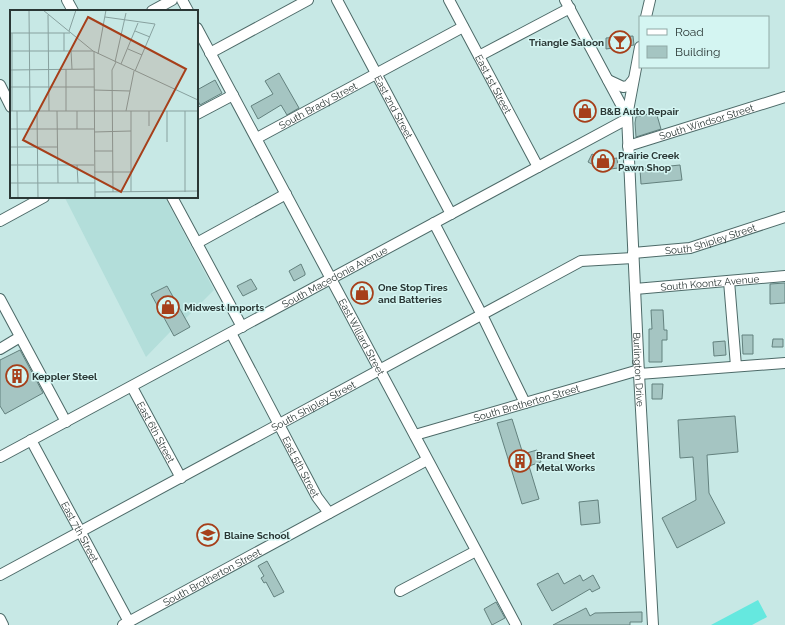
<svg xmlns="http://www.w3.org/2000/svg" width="785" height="625" viewBox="0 0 785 625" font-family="Raleway,sans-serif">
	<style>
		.built { fill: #b3deda }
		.green { fill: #65e8df }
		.building { fill: #a5c5c2; stroke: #63817e }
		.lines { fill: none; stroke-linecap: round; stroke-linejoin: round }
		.minor-casing { stroke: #4d6a68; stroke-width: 12 }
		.minor { stroke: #fff; stroke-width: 10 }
		.labels { text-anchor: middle; stroke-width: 3; stroke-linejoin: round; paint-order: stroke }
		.poi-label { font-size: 10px; font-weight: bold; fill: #2a3735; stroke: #d4f5f2; text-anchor: start }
		.street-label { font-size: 10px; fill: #2a3735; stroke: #d4f5f2 }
		.inset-road { fill: none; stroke: #88a19f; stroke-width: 1 }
		.view { fill: #a63f1a; fill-opacity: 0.15; stroke: #a63f1a; stroke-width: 2 }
		.inset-edge { fill: none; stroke: #2a3735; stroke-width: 2 }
	</style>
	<rect width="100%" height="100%" fill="#c7e8e5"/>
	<polygon class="built" points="68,197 165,197 214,290 185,319 167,286 151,294 171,331 146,357 65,198"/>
	<polygon class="green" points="758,600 767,617 752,625 711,625"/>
	<g class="building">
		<polygon points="633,36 634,45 606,49 606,38"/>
		<polygon points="279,73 299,108 287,115 281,105 258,119 251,106 273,94 265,81"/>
		<polygon points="215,80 222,93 200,105 197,99 197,90"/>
		<polygon points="589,103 594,111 581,118 576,111"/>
		<polygon points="656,112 661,129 636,137 635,123 636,117"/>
		<polygon points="592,154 604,160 617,158 618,168 603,170 588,162"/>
		<polygon points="680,165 682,180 641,184 640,169"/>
		<polygon points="301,264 305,273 305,275 294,281 289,271"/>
		<polygon points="251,279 257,289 243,296 237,286"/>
		<polygon points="785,283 785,303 770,304 770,284"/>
		<polygon points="362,284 370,297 361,302 354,288"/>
		<polygon points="167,286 190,327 174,336 151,294"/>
		<polygon points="651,310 663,310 664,330 667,330 667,340 662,340 662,362 649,362 649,329 652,329"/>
		<polygon points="742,335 753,335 753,354 743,354"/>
		<polygon points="773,339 783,339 783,347 772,347"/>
		<polygon points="725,341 726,355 714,356 713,342"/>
		<polygon points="20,350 43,393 5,414 0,406 0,360"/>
		<polygon points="652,384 663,384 662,399 652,399"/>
		<polygon points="735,416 738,452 707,455 709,493 725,523 677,548 662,518 696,500 693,457 680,458 678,420"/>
		<polygon points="512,419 523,454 537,450 541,462 529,466 539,499 522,504 497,423"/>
		<polygon points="598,500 600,523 581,525 579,502"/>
		<polygon points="267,561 284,592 274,597 266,582 264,583 261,578 264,576 258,566"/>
		<polygon points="558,573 564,584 580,575 583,581 593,575 600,588 592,592 590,589 552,611 537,584"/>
		<polygon points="496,602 505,618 492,625 484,609"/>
		<polygon points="586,608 590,616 595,613 642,612 642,622 630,622 630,625 553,625"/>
	</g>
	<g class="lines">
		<g class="minor-casing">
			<g id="minor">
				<polyline points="67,0 73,11"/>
				<polyline points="182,0 188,11"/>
				<path id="s1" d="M337,0L451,214"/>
				<path id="s2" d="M449,0L538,167"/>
				<polyline points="565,0 626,114"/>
				<polyline points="152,11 172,0"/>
				<polyline points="646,17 650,0"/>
				<path id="s3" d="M197,28L516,625"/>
				<path id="s4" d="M640,47L627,116L639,374L653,625"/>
				<polyline points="210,53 308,0"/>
				<polyline points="479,56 570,8"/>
				<polyline points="608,80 623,87 628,86 633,80"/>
				<polyline points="0,85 11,107"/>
				<polyline points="197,114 233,95"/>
				<path id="s5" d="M257,138L463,27"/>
				<path id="s6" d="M628,146L785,97"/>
				<polyline points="172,197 242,327"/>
				<polyline points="0,221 44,197"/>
				<polyline points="434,223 482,315 525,403"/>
				<polyline points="197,243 286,194"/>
				<path id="s7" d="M633,253L690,248L785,217"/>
				<polyline points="729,281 736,366"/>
				<path id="s8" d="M635,289L785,276"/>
				<polyline points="0,299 66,422"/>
				<path id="s9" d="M231,333L317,497L329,513"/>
				<polyline points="0,349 20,337"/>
				<polyline points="639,374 785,363"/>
				<path id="s10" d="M132,387L181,478"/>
				<path id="s11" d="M415,435L639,370"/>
				<path id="s12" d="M31,440L129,622"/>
				<path id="s13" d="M0,457L627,119"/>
				<path id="s14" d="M0,575L581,261L633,258"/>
				<polyline points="400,591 476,551"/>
				<polyline points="0,619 3,625"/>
				<path id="s15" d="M123,625L427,460"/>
			</g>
		</g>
		<use href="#minor" class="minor"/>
	</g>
	<defs>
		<g id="bar-ring" transform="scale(1.15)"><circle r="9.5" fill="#d4f5f2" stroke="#a63f1a" stroke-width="1.5"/><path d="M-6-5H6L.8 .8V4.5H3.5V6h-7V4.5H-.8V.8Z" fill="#a63f1a"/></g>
		<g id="shop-ring" transform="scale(1.15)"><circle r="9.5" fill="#d4f5f2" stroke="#a63f1a" stroke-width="1.5"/><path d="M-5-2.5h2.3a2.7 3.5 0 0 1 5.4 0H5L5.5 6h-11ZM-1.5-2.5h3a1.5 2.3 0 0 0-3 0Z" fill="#a63f1a"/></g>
		<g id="building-ring" transform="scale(1.15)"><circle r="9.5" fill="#d4f5f2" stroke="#a63f1a" stroke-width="1.5"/><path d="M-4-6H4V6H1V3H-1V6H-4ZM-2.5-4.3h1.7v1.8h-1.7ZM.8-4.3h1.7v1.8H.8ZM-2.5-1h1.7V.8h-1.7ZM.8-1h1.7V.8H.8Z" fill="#a63f1a"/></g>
		<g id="school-ring" transform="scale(1.15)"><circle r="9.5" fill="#d4f5f2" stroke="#a63f1a" stroke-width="1.5"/><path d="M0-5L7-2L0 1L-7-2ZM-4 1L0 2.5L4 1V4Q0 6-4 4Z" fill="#a63f1a"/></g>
	</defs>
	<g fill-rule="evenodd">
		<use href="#bar-ring" x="620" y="42"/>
		<use href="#shop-ring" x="585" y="111"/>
		<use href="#shop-ring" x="603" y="161"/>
		<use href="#shop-ring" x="362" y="293"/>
		<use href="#shop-ring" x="168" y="307"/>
		<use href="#building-ring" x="17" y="376"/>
		<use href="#building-ring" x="520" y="461"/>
		<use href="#school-ring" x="208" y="535"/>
	</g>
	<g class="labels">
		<g class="poi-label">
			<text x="604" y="46" text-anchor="end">Triangle Saloon</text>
			<text x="600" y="115">B&amp;B Auto Repair</text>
			<text x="618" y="159">Prairie Creek<tspan x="618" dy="12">Pawn Shop</tspan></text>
			<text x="378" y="291">One Stop Tires<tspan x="378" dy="12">and Batteries</tspan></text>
			<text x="184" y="311">Midwest Imports</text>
			<text x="32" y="380">Keppler Steel</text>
			<text x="536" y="459">Brand Sheet<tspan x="536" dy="12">Metal Works</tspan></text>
			<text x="224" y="539">Blaine School</text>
		</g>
		<g class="street-label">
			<text dy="4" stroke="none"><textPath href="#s2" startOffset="95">East 1st Street</textPath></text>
			<text dy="4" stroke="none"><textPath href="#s5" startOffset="69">South Brady Street</textPath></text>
			<text dy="4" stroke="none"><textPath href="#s1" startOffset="121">East 2nd Street</textPath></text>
			<text dy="4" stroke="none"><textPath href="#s6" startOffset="82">South Windsor Street</textPath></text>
			<text dy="4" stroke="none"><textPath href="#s7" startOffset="79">South Shipley Street</textPath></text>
			<text dy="4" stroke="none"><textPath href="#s13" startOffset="380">South Macedonia Avenue</textPath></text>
			<text dy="4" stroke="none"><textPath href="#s8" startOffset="75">South Koontz Avenue</textPath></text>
			<text dy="4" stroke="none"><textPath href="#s3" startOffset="350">East Willard Street</textPath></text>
			<text dy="4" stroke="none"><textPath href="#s4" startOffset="324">Burlington Drive</textPath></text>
			<text dy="4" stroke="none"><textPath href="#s11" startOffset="116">South Brotherton Street</textPath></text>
			<text dy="4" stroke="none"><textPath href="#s14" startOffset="356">South Shipley Street</textPath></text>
			<text dy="4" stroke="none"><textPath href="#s10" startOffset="51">East 6th Street</textPath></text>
			<text dy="4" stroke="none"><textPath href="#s9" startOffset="151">East 5th Street</textPath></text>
			<text dy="4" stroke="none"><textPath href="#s12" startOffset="104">East 7th Street</textPath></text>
			<text dy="4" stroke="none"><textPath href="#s15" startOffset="101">South Brotherton Street</textPath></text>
		</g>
	</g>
	<g transform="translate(10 10)">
		<rect width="188" height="188" fill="#c7e8e5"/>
		<path class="inset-road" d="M19,0L20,101M33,0L83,41L188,90M38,5L39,101M95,7L145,14L125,61M59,21L66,0M125,21L140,27M0,23H60M2,23V101M118,39L132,45M0,41H83M54,41V23M61,41L62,59M84,41L85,188M88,44L96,0M105,52L116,3M111,54L128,13M56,59V101M0,60L84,59M0,77H84M84,80L120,81M0,101H188M7,101L8,188M27,101L28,188M47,101L48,173M67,101V119M116,101L124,61M121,101V182M157,101V132M175,101V182M139,116V101M0,119H84M84,122L121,121M0,137H47M84,141H103M0,155H84M67,155L68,173M84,162H121M0,173H85M85,182L188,181M103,182L102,60L106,52"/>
		<path class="view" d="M78,7L176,59L111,182L13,130Z"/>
		<rect width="188" height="188" class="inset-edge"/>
	</g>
	<rect x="639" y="16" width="130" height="52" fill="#d4f5f2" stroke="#90a9a6"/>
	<rect x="647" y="29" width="20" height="6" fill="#ffffff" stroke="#90a9a6"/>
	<text x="675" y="36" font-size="12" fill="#2a3735">Road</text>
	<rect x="647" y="46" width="20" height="12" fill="#a5c5c2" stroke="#90a9a6"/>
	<text x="675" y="56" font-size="12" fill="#2a3735">Building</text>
</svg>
